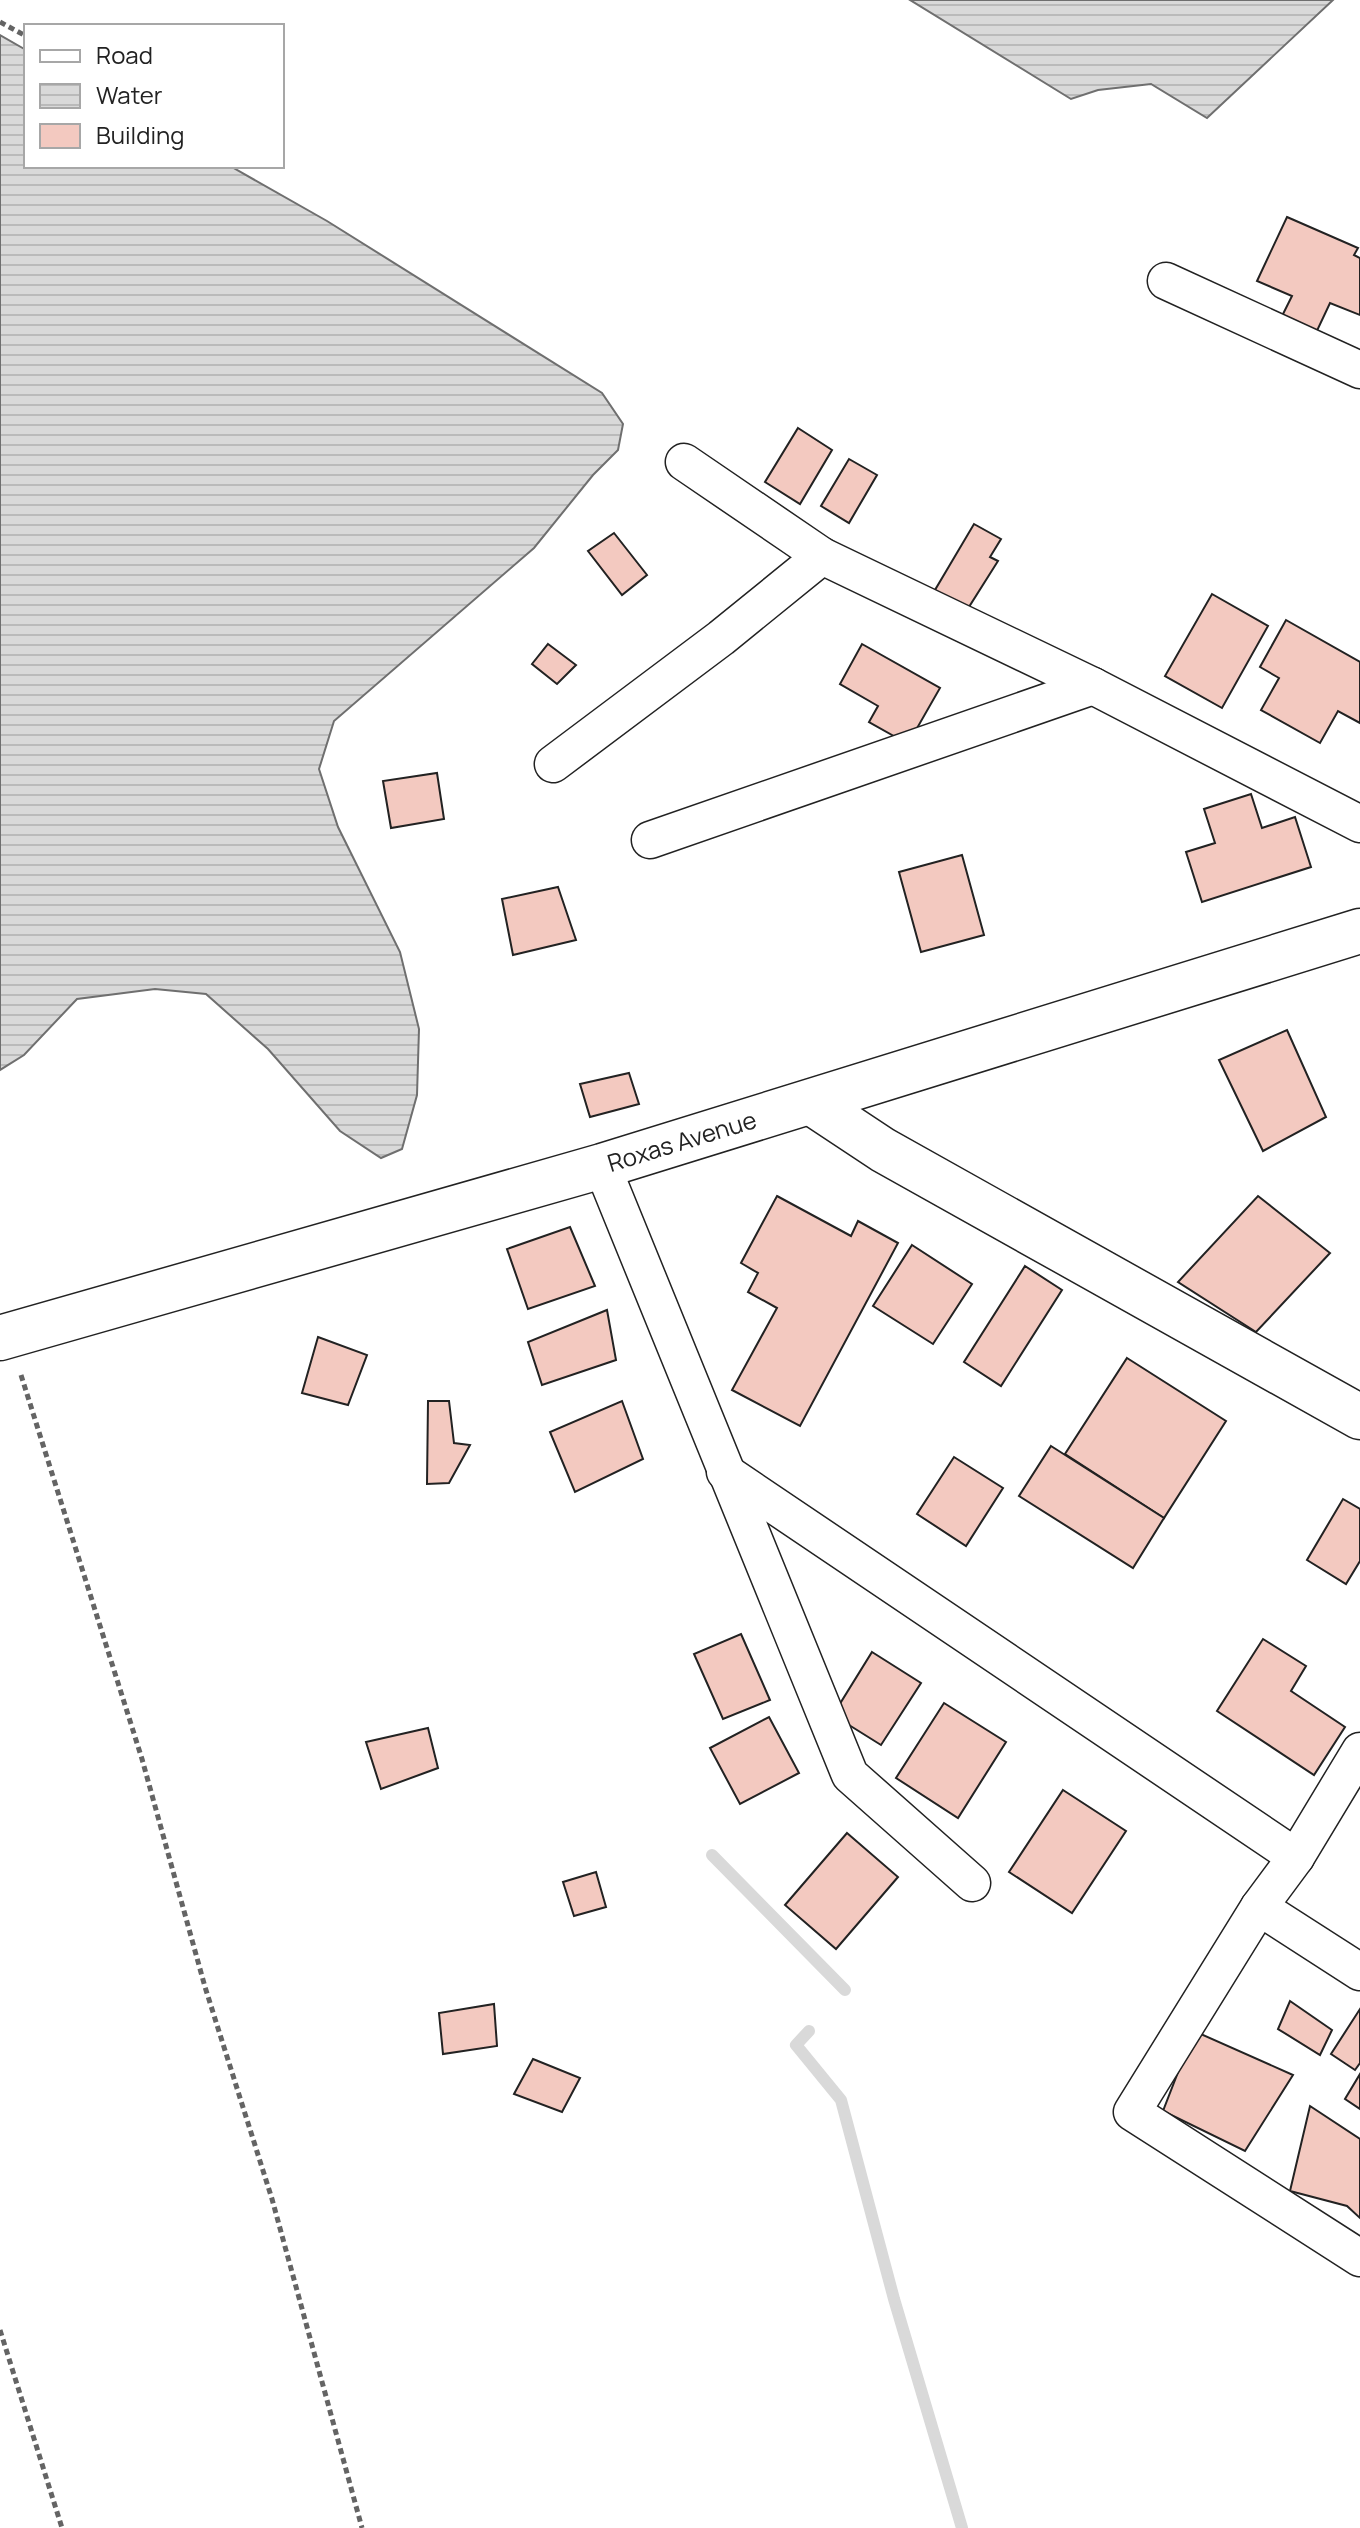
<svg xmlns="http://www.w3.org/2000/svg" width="1360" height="2528" viewBox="0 0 1360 2528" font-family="Manrope,sans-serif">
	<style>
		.water { fill: url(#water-rules); stroke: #6f6f6f; stroke-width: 2 }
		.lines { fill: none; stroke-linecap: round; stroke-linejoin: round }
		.stream { stroke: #d9d9d9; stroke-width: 12 }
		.building { fill: #f3c9c0; stroke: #222; stroke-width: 2 }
		.street-casing { stroke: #222; stroke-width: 39 }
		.secondary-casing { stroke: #222; stroke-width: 47 }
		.primary-casing { stroke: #222; stroke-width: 47 }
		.path { stroke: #646464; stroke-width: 5; stroke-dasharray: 6 4; stroke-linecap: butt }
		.street { stroke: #fff; stroke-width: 36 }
		.secondary { stroke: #fff; stroke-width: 44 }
		.primary { stroke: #fff; stroke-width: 44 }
		.labels { text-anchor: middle; stroke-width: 6; stroke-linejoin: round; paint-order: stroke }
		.street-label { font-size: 24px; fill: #222; stroke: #fff }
	</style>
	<defs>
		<pattern id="water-rules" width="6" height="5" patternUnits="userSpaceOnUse" patternTransform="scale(2)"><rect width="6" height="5" fill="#d9d9d9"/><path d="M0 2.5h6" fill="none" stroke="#bababa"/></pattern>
	</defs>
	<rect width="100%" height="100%" fill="#fff"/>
	<g class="water">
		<polygon points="910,0 1333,0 1207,118 1151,84 1098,90 1071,99"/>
		<polygon points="0,35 26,50 26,166 230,166 327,221 602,393 623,424 618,450 593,475 534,548 334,721 319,769 338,827 400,952 419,1029 417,1095 402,1149 381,1158 340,1131 268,1049 206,994 155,989 77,999 24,1055 0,1070"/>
	</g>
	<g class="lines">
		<g class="stream">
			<polyline points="712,1855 845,1990"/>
			<polyline points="809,2031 796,2045 841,2100 894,2299 962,2528"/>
		</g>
	</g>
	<g class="building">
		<polygon points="1287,217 1358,248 1354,255 1360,258 1360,315 1330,303 1315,335 1281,318 1292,296 1257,281"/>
		<polygon points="798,428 832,450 800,504 765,482"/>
		<polygon points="849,459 877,475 849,523 821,506"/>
		<polygon points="974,524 1001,539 990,557 998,561 967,610 935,590"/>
		<polygon points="614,533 647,575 622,595 588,551"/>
		<polygon points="1212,594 1268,626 1222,708 1165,676"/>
		<polygon points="1286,620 1360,662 1360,723 1338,711 1320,743 1261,710 1279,678 1260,667"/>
		<polygon points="548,644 576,665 557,684 532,664"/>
		<polygon points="862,644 940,688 908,744 869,722 878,706 840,684"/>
		<polygon points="437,773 444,819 391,828 383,781"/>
		<polygon points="1251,794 1262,828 1295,817 1311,867 1202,902 1186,852 1215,843 1204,809"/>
		<polygon points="962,855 984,935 921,952 899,872"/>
		<polygon points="558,887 576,940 513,955 502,899"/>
		<polygon points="1287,1030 1326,1117 1263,1151 1219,1060"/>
		<polygon points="629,1073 639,1104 590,1117 580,1084"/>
		<polygon points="777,1196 851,1236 858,1221 898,1243 800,1426 732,1390 777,1308 748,1292 758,1273 741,1263"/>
		<polygon points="1258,1196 1330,1253 1256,1332 1178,1282"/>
		<polygon points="570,1227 595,1286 528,1309 507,1249"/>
		<polygon points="912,1245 972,1284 933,1344 873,1306"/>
		<polygon points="1025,1266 1062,1290 1001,1386 964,1362"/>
		<polygon points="607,1310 616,1360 542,1385 528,1342"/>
		<polygon points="318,1337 367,1355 348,1405 302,1393"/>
		<polygon points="1127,1358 1226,1421 1164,1518 1065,1454"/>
		<polygon points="428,1401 449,1401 454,1443 470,1445 449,1483 427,1484"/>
		<polygon points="622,1401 643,1459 575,1492 550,1432"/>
		<polygon points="1051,1446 1164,1518 1133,1568 1019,1496"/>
		<polygon points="954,1457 1003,1488 966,1546 917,1514"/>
		<polygon points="1343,1499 1360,1509 1360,1561 1346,1584 1307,1560"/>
		<polygon points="741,1634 770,1700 723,1719 694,1654"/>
		<polygon points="1263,1639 1306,1666 1291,1691 1345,1727 1314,1775 1217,1711"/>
		<polygon points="872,1652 921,1683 881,1745 833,1715"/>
		<polygon points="944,1703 1006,1742 958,1818 896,1778"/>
		<polygon points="769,1717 799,1773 740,1804 710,1748"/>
		<polygon points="428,1728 438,1768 381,1789 366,1742"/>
		<polygon points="1063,1790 1126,1831 1072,1913 1009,1872"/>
		<polygon points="847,1833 898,1877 836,1949 785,1905"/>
		<polygon points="596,1872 606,1907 574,1916 563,1882"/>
		<polygon points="1290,2001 1332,2030 1320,2055 1278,2029"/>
		<polygon points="494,2004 497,2046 443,2054 439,2013"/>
		<polygon points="1360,2009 1360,2063 1355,2070 1331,2054"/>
		<polygon points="1194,2031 1293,2075 1245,2151 1163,2111"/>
		<polygon points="533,2059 580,2078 562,2112 514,2094"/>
		<polygon points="1360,2074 1360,2109 1345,2099"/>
		<polygon points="1310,2106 1360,2139 1360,2218 1347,2206 1290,2191"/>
	</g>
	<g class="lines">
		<g class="street-casing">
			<g id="street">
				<polyline points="1166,281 1360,370"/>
				<polyline points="684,462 822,556 1093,686 1360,824"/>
				<polyline points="553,764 721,638 822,556"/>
				<polyline points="650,840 1093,686"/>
				<polyline points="602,1166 850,1775 972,1883"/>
				<polyline points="725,1472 1296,1857"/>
				<polyline points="1360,1751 1296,1857 1259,1907 1132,2112 1360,2258"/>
				<polyline points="1259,1907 1360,1972"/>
			</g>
		</g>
		<g class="secondary-casing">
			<polyline id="secondary" points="812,1103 883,1150 1360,1417"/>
		</g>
		<g class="primary-casing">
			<polyline id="primary" points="0,1338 602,1166 1360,931"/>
		</g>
		<g class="path">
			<polyline points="0,22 26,36"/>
			<polyline points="21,1375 142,1759 205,1987 272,2199 362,2528"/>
			<polyline points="0,2330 62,2528"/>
		</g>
		<use href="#street" class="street"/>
		<use href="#secondary" class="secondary"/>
		<use href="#primary" class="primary"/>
	</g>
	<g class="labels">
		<g class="street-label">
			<text transform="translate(682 1142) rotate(-17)" y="8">Roxas Avenue</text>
		</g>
	</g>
	<rect x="24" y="24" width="260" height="144" fill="#ffffff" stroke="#a7a7a7" stroke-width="2"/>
	<rect x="40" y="50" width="40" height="12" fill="#ffffff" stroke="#a7a7a7" stroke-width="2"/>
	<text x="96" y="64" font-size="24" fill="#222222">Road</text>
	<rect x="40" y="84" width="40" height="24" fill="url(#water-rules)" stroke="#a7a7a7" stroke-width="2"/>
	<text x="96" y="104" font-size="24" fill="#222222">Water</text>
	<rect x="40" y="124" width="40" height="24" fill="#f3c9c0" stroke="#a7a7a7" stroke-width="2"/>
	<text x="96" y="144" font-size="24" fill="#222222">Building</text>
</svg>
